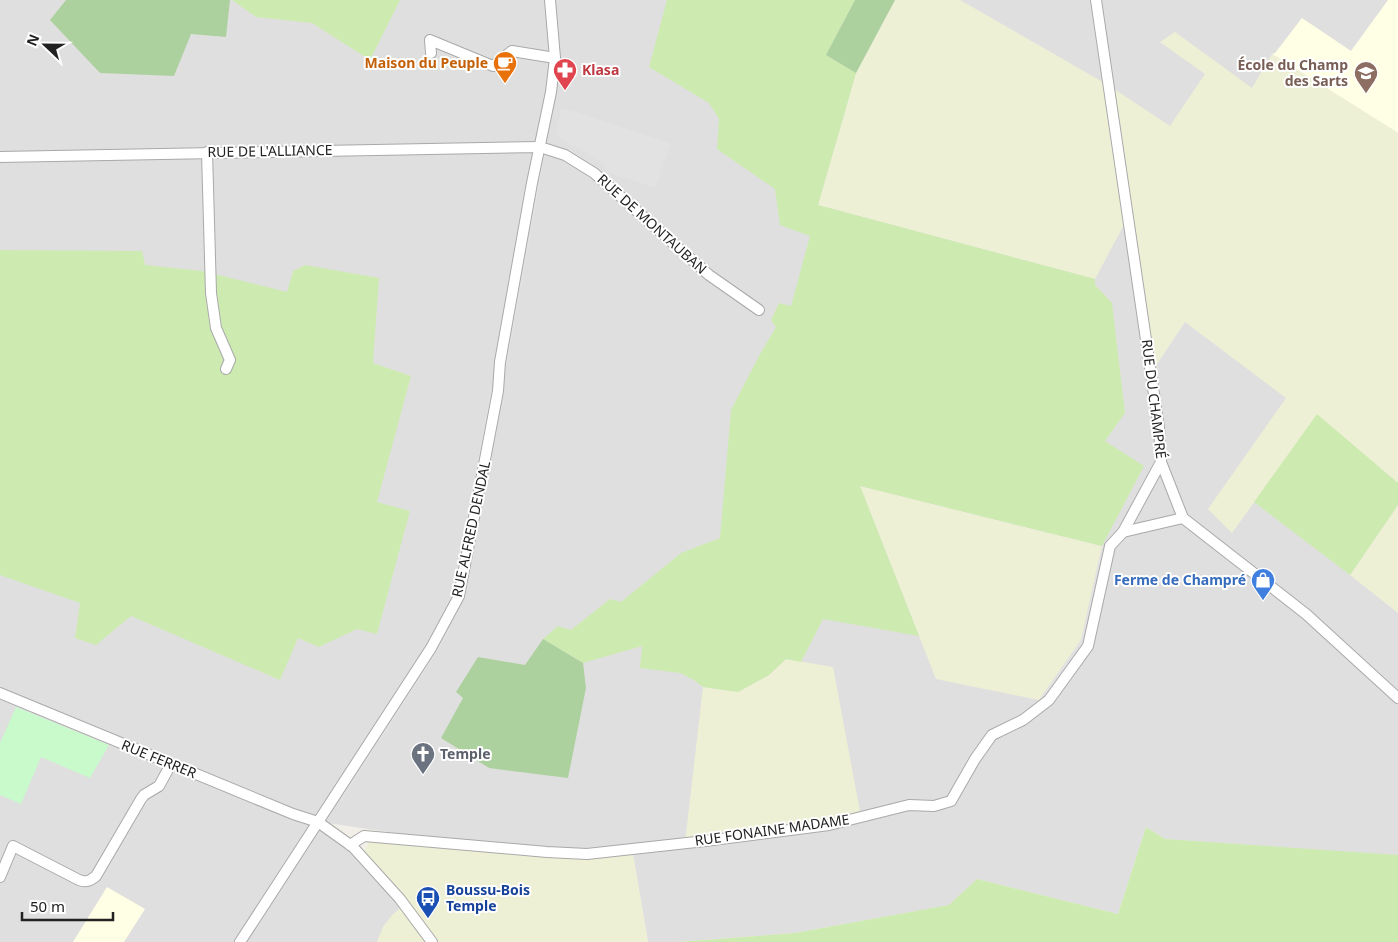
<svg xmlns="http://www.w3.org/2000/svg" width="1398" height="942" viewBox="0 0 1398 942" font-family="'Noto Sans',sans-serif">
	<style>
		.residential { fill: #e0dfdf }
		.education { fill: #ffffe5 }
		.farmland { fill: #eef0d5 }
		.grass { fill: #cdebb0 }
		.forest { fill: #add19e }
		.park { fill: #c8facc }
		.parking { fill: #e2e2e2 }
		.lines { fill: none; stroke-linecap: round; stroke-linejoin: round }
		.minor-casing { stroke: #a9a9a9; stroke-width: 12 }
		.minor { stroke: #fff; stroke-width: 10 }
		.labels { text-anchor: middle; stroke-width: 4; stroke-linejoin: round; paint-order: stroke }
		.food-label { font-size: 14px; font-weight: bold; fill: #c56008; stroke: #fff; text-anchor: end }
		.education-label { font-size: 14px; font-weight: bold; fill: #785e54; stroke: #fff; text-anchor: end }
		.health-label { font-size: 14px; font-weight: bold; fill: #be3a42; stroke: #fff; text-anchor: start }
		.street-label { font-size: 14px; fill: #222; stroke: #fff }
		.shop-label { font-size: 14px; font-weight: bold; fill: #366cbe; stroke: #fff; text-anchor: end }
		.worship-label { font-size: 14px; font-weight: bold; fill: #5b616d; stroke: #fff; text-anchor: start }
		.transit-label { font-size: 14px; font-weight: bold; fill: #164399; stroke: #fff; text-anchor: start }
	</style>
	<rect width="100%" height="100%" fill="#f2efe9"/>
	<polygon class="residential" points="0,0 1398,0 1398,856 1165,839 1146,827 1118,914 977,879 950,905 795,933 678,942 648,942 632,849 505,849 320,822 405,905 377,942 0,942"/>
	<g class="education">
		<polygon points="1388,0 1398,0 1398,133 1272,54 1275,53 1302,18 1351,51"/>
		<polygon points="107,887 145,909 124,942 73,942"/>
	</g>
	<g class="farmland">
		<polygon points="895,0 960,0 1108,85 1170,126 1205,74 1160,42 1175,32 1252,88 1272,54 1398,133 1398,483 1317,415 1232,533 1208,509 1286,398 1185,322 1151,373 1127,219 1095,279 818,205 856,73"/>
		<polygon points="860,486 1102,546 1081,640 1039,700 936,679"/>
		<polygon points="1398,505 1398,613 1350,575"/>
		<polygon points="786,659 833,667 861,817 685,843 703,687 738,692 769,675"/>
		<polygon points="378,837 547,852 632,849 648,942 377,942 383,927 392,915 405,904 365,860 365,850 369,842"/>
	</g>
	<g class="grass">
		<polygon points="232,0 400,0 370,60 312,23 256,17"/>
		<polygon points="667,0 855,0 826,55 856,73 818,205 1095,279 1095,285 1112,303 1125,413 1105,441 1144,466 1102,546 860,486 919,636 823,619 801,662 786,659 769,675 738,692 703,687 694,680 680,673 640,668 642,646 583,663 543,639 558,626 571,630 610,599 621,602 681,553 720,538 731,410 760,354 776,327 771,320 779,303 791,306 810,236 780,225 775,189 717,149 719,119 709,103 649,67"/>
		<polygon points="0,250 142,251 145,265 202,271 287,292 293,271 305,265 379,278 373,363 411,376 377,502 410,511 377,634 357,629 319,647 298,638 280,680 131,616 96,645 75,638 80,603 0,575"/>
		<polygon points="1317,414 1398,483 1398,505 1350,575 1254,502"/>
		<polygon points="1146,827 1165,839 1398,855 1398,942 678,942 795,933 949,905 977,879 1118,914"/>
	</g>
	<g class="forest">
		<polygon points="66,0 230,0 226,37 191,34 174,76 100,73 50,20"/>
		<polygon points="855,0 895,0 856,73 826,55"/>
		<polygon points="543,639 583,663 586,688 568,778 489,768 441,738 463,698 456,692 478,657 525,665"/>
	</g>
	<polygon class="park" points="16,707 109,745 90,778 41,757 21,804 0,795 0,743"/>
	<g class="parking">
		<polygon points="561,109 577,112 671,144 655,188 608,172 601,162 559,137 557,132"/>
		<polygon points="541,160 544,160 507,364 503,363"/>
		<polygon points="491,390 494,390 456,595 452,594"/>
		<polygon points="1102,546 1110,546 1088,646 1042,705 1039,700 1081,640"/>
		<polygon points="447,627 450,629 446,638 380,741 377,739"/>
		<polygon points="372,746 375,748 341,802 338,800"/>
	</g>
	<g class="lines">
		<g class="minor-casing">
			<g id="minor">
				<polyline points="1096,0 1159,428 1161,462 1183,518 1306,614 1398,698"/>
				<polyline points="431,53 430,40 493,66 512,51 555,58"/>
				<polyline points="207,152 211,293 216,328 230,360 226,369"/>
				<polyline points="0,157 540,147 565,155 594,173 709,275 759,310"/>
				<polyline points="1123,532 1161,462"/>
				<polyline points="0,693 293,814 318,822 353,847 400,899 432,942"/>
				<polyline points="350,845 364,836 547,852 587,854 705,841 829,825 909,805 934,806 951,801 975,759 992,735 1023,720 1049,700 1088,646 1110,546 1123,532 1183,518"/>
				<path d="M0,877L13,846L79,880C87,883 91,880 96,876L141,799L144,795L159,786L171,764"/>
				<polyline points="240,942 431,648 459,596 498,391 500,362 532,183 551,92 555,58 550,0"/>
			</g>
		</g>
		<use href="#minor" class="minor"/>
	</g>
	<defs>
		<g id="cafe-pin" transform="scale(1.25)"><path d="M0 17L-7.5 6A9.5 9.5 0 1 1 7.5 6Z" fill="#e8710a" stroke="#fff"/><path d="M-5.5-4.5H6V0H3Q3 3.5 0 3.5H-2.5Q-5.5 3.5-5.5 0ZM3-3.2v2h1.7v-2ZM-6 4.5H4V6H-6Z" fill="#fff"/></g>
		<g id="pharmacy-pin" transform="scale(1.25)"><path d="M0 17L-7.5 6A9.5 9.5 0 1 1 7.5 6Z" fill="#e0444e" stroke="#fff"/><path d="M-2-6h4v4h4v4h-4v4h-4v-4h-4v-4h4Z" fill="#fff"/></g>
		<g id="school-pin" transform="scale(1.25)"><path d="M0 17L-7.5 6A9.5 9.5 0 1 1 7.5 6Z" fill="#8d6e63" stroke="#fff"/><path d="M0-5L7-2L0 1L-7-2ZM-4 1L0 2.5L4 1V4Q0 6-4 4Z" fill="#fff"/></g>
		<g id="shop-pin" transform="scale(1.25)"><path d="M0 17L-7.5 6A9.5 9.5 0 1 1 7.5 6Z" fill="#3f7fe0" stroke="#fff"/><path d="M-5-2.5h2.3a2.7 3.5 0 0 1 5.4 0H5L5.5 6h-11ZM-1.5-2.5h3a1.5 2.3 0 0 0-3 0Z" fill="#fff"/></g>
		<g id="church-pin" transform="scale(1.25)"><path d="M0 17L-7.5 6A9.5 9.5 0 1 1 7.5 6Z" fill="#6b7280" stroke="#fff"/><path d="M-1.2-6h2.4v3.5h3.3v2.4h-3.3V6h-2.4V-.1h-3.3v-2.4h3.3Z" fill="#fff"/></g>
		<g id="bus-pin" transform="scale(1.25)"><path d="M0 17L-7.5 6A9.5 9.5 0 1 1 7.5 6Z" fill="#1a4fb4" stroke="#fff"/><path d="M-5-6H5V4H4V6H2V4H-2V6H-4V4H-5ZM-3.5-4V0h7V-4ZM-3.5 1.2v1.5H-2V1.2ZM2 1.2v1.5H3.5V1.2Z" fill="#fff"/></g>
	</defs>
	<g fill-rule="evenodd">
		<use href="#cafe-pin" x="505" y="63"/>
		<use href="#pharmacy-pin" x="565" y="70"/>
		<use href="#school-pin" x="1366" y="73"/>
		<use href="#shop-pin" x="1263" y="580"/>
		<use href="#church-pin" x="423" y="754"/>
		<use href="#bus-pin" x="428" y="898"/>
	</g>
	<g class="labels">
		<g class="food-label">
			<text x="488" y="68">Maison du Peuple</text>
		</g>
		<g class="education-label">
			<text x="1348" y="70">École du Champ<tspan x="1348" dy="16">des Sarts</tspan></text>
		</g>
		<g class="health-label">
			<text x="582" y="75">Klasa</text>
		</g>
		<g class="street-label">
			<text transform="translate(270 151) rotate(-1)" y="5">RUE DE L'ALLIANCE</text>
			<text transform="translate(652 224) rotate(42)" y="5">RUE DE MONTAUBAN</text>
			<text transform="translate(1154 399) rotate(83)" y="5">RUE DU CHAMPRÉ</text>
			<text transform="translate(471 529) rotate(-78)" y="5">RUE ALFRED DENDAL</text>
			<text transform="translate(159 759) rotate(22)" y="5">RUE FERRER</text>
			<text transform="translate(772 830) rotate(-8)" y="5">RUE FONAINE MADAME</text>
		</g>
		<g class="shop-label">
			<text x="1246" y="585">Ferme de Champré</text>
		</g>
		<g class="worship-label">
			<text x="440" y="759">Temple</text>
		</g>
		<g class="transit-label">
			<text x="446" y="895">Boussu-Bois<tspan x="446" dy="16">Temple</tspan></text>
		</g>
	</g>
	<g transform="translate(45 45) rotate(292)" stroke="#ffffff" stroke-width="4" paint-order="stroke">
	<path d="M0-4L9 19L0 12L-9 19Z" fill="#222222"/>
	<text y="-8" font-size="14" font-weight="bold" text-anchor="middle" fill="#222222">N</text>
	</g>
	<path d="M22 912v8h91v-8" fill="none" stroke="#222222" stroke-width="2.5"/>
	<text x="30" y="912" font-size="15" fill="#222222" stroke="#ffffff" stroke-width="4" paint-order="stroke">50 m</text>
</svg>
